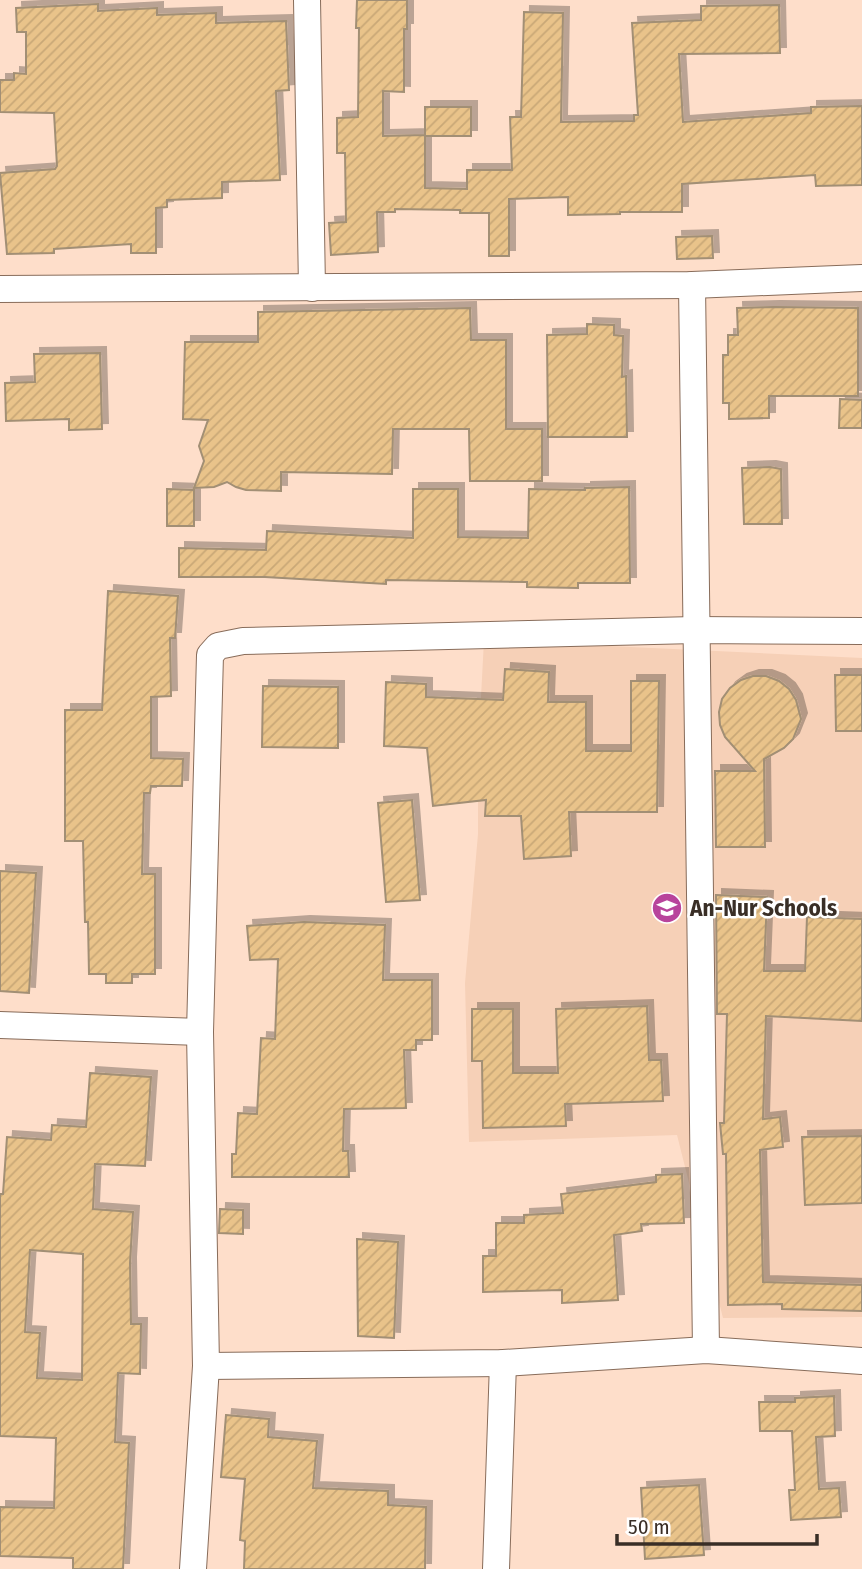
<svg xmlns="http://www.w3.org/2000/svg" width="862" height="1569" viewBox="0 0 862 1569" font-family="'Fira Sans Condensed',sans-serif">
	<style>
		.built { fill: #f6d0b7 }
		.building { fill: url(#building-hatch); stroke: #a28f74; stroke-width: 2; fill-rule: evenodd; filter: url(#shadow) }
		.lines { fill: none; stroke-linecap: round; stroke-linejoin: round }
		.street-casing { stroke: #886c5a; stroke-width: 28 }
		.street { stroke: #fff; stroke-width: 26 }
		.labels { text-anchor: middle; stroke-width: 5; stroke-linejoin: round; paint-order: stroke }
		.poi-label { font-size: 23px; font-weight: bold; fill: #392e26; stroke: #fff; text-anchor: start }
	</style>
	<defs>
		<pattern id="building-hatch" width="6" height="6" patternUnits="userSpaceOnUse" patternTransform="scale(1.75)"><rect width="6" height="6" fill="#e9c38a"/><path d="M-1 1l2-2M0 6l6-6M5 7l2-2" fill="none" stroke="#c9a877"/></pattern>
		<filter id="shadow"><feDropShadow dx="6" dy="-6" stdDeviation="0" flood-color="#0004"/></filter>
	</defs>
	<rect width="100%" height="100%" fill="#fedeca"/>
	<polygon class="built" points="484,640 862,658 862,1317 723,1318 677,1135 469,1142 465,983 478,834 478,754"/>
	<g class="building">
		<polygon points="357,0 407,0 407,29 404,29 404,92 383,91 383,136 425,135 425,107 471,107 471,136 425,136 425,188 467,189 467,170 512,170 510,117 521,117 524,12 563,13 561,122 634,121 634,115 638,115 632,23 701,20 701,6 779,5 780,53 679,54 683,122 811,113 811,107 862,106 862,185 816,186 815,175 682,184 682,212 620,212 620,214 568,215 568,197 509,199 509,256 489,256 489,213 460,213 460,210 395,209 395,212 377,212 378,252 331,255 329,223 346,222 345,153 337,153 337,118 358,117 359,28 356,28"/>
		<polygon points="98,4 98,11 157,8 157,15 216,13 216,23 286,21 289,90 276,91 280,180 222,182 222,198 167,200 167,207 156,208 156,253 131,253 131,244 54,249 54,253 7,254 0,173 55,169 57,166 54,113 0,112 0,80 14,80 14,73 26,74 26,32 17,32 16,8"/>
		<polygon points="712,236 713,258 677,259 676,237"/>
		<polygon points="774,307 858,308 858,396 769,396 769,418 729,419 729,403 723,403 723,355 728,355 728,335 738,335 737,308"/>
		<polygon points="470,308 471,340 506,340 506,429 542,429 542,481 470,481 469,429 393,429 392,474 281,472 281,491 246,490 236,487 227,482 214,487 194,488 204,461 199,446 208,420 183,419 185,342 258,342 258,312"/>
		<polygon points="587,324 614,325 614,335 623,336 622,377 626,376 627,437 548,437 547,335 587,334"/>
		<polygon points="100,353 102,429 69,430 69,419 6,421 5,383 35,382 34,354"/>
		<polygon points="840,399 862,400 862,428 839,428"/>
		<polygon points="770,467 781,469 782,524 744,524 742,468"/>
		<polygon points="629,487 630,583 578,583 578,588 527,587 527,582 386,580 386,584 265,577 179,577 179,548 266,550 267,531 413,538 413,489 458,489 458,537 528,538 529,489 585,490 585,488"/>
		<polygon points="167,489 194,490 194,526 167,526"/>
		<polygon points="108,591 178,596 175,638 170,638 171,696 151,697 151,758 183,759 182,786 151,786 150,793 144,793 142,874 155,874 155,974 132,974 132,983 106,983 106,974 89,974 88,922 85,922 83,841 65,841 65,710 102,710"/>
		<polygon points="505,669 549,672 548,702 586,702 586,751 631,751 631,681 659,681 657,812 569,812 571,856 524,859 521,816 485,816 486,800 433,806 427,748 384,746 386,682 426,684 426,697 503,700"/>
		<polygon points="835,675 862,675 862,731 836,731"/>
		<polygon points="753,676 766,676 779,681 789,689 796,700 801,719 793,739 784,748 764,759 765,847 716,847 715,771 755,771 725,737 720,725 719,712 722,699 730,688 741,680"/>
		<polygon points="263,686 338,687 338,748 262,747"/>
		<polygon points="412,800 420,900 386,902 378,803"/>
		<polygon points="0,871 36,873 29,993 0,991"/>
		<polygon points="716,895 767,897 764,971 805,971 807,917 862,919 862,1021 766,1016 763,1119 780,1117 783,1147 760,1150 763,1282 862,1285 862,1311 782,1309 782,1304 728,1305 726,1154 723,1154 720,1123 724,1123 727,1014 717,1014"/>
		<polygon points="304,922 385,925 383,980 432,980 432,1040 416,1040 416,1050 404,1050 406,1108 344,1109 343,1151 348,1151 349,1177 232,1177 232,1154 236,1154 238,1113 257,1114 261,1038 275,1039 278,959 250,960 247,926"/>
		<polygon points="647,1006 649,1060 661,1060 663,1101 565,1104 566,1126 483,1128 482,1061 472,1061 472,1009 513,1009 513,1073 558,1073 556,1009"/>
		<path d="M90,1073L151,1077L145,1166L95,1164L93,1209L133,1212L130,1263L131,1324H141L140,1374L118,1373L115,1442L129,1443L123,1569H73V1558L0,1556V1507L54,1508L56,1438L0,1436V1194H3L7,1137L51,1140L52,1125L86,1127ZM30,1250L83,1254L82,1380L37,1378L40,1333L25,1332Z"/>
		<polygon points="862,1136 862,1203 805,1205 802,1137"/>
		<polygon points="682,1174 684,1223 641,1224 642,1231 614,1235 618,1300 562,1303 562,1290 483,1292 483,1256 496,1256 496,1223 524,1223 524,1215 563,1213 561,1194 656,1182 656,1175"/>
		<polygon points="220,1209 243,1210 243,1234 219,1233"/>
		<polygon points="357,1239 398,1242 394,1338 358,1336"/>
		<polygon points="834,1396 835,1436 816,1437 819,1489 839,1488 841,1517 791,1520 789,1490 795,1490 792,1431 760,1431 759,1402 795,1402 795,1398"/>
		<polygon points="226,1415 269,1419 268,1437 317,1441 313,1488 388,1491 388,1505 426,1507 425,1569 244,1569 245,1541 240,1540 245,1479 221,1477"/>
		<polygon points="699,1485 704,1555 645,1559 641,1488"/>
	</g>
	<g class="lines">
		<g class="street-casing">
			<g id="street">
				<polyline points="307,0 312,288"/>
				<polyline points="692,285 706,1350"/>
				<polyline points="0,289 692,285 862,278"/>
				<polyline points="0,1025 200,1032"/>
				<polyline points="206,1366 503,1363 706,1350 862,1361"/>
				<polyline points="193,1569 206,1366 200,1032 210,655 218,646 243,641 695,630 862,631"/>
				<polyline points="496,1569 503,1363"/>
			</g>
		</g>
		<use href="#street" class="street"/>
	</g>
	<defs>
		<g id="school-disc" transform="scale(1.575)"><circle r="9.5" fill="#b8449c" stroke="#fff"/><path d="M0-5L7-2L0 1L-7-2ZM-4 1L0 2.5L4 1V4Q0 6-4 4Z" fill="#fff"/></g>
	</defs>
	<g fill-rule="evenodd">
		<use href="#school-disc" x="667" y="908"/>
	</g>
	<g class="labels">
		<g class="poi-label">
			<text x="690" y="916">An-Nur Schools</text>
		</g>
	</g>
	<path d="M617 1534v10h200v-10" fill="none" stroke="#392e26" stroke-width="3.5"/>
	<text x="628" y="1534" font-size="21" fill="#392e26" stroke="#ffffff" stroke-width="5" paint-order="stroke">50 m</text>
</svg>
